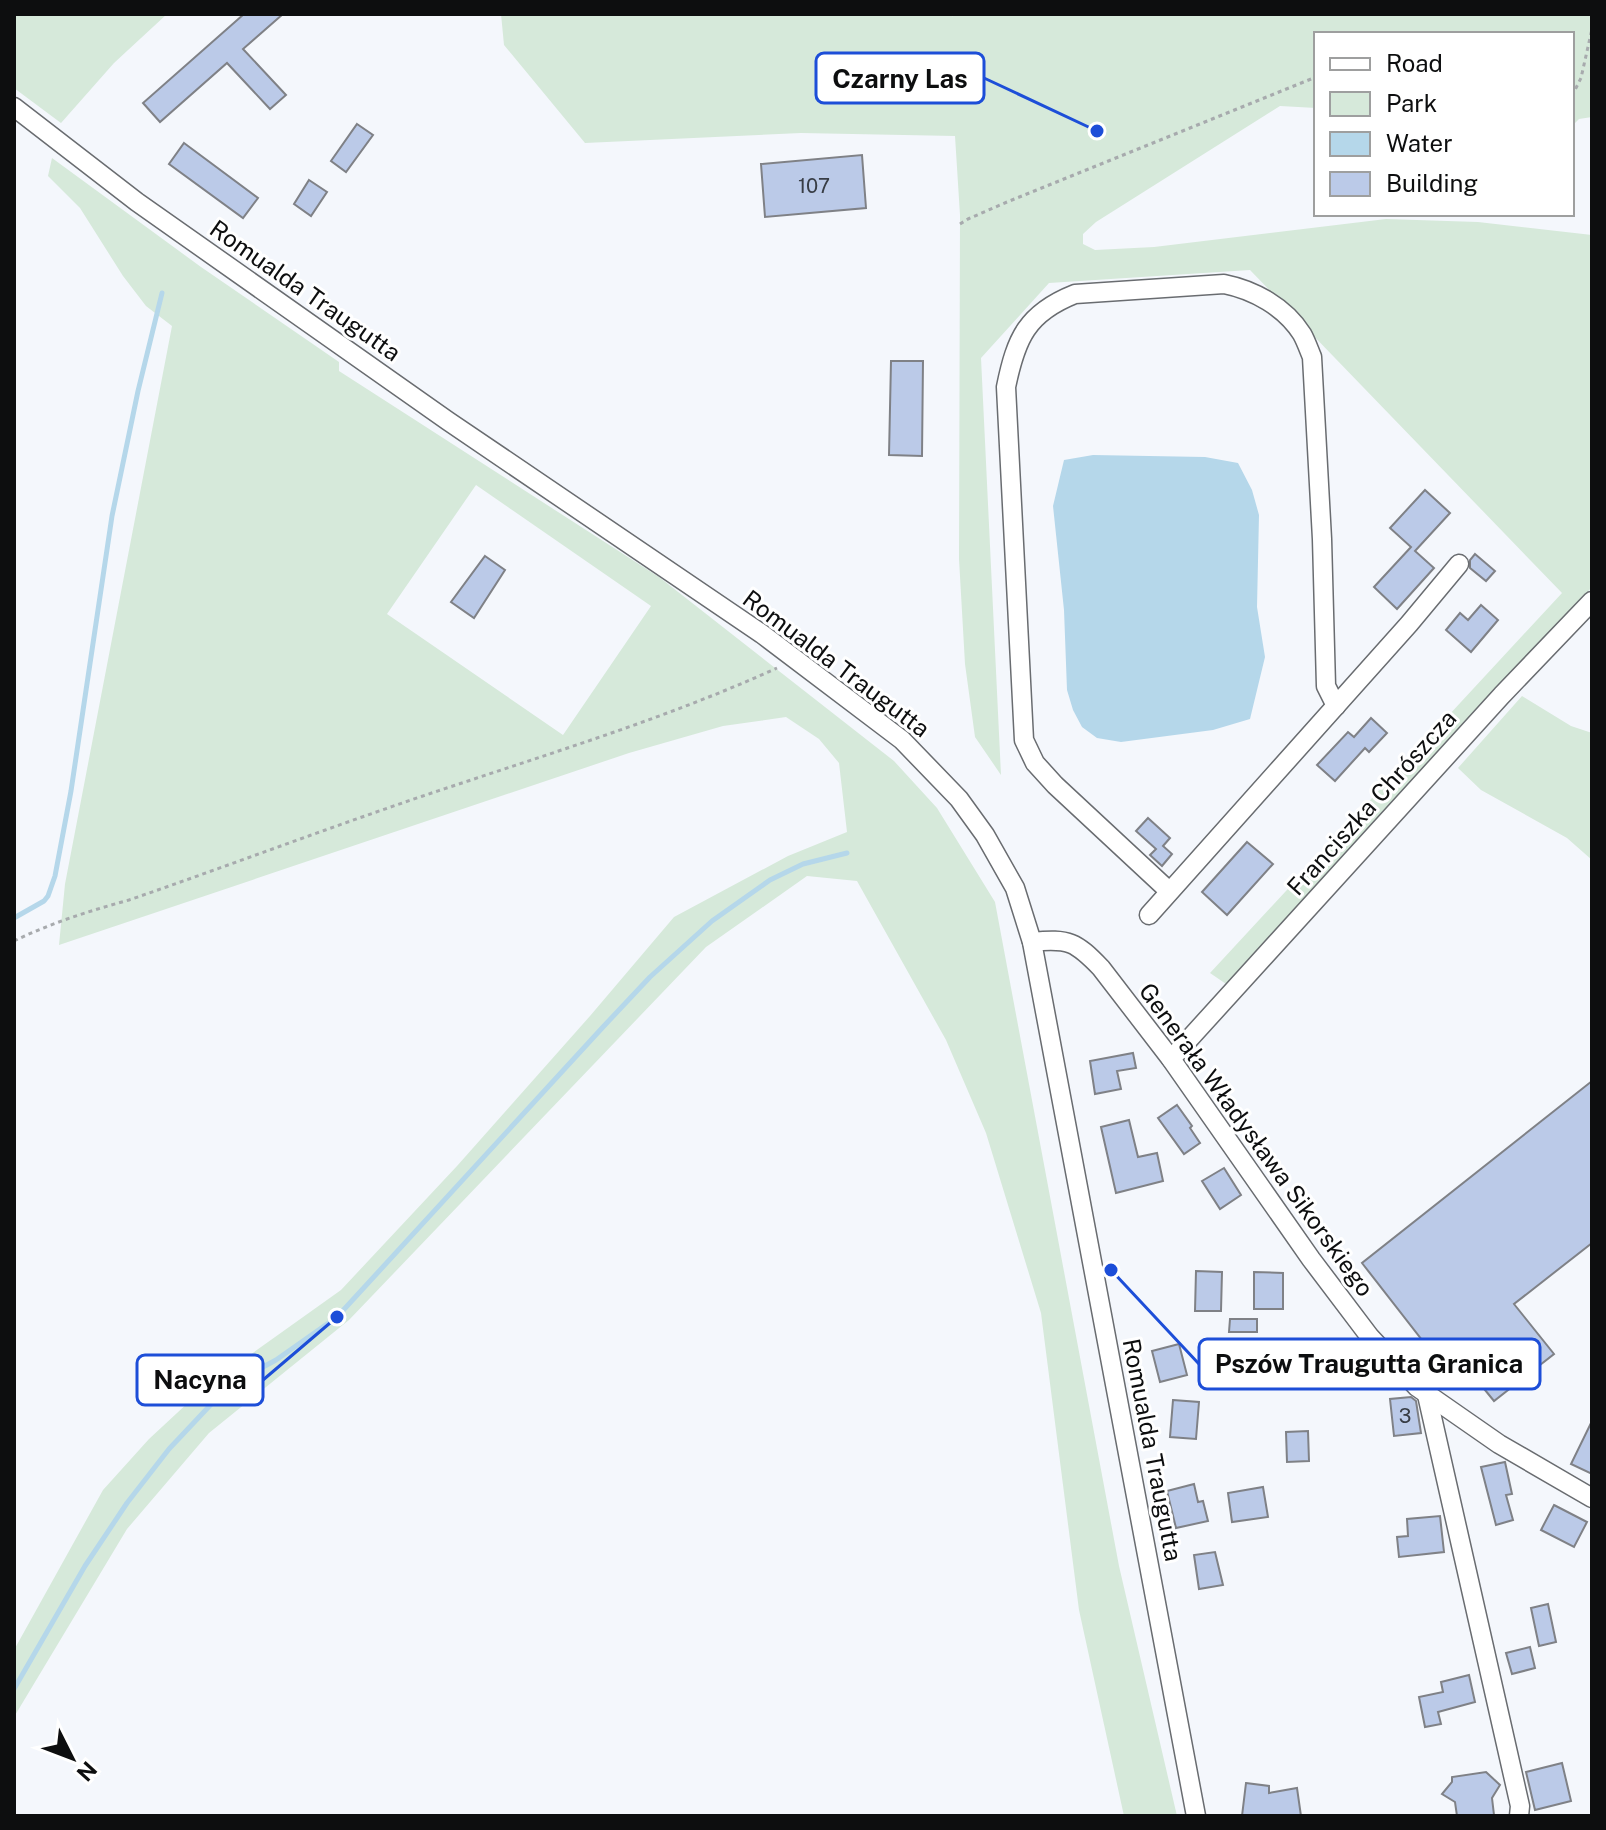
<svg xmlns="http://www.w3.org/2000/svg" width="1606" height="1830" viewBox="0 0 1606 1830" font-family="'Public Sans',sans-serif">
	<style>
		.green { fill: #d6e9da; fill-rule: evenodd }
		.water { fill: #b5d7ea }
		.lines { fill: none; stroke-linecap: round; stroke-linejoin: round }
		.stream { stroke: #b5d7ea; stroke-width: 5 }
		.building { fill: #bbcae8; stroke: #7f8186; stroke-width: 2 }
		.minor-casing { stroke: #696c70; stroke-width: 21 }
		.path { stroke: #a7aaad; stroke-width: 3; stroke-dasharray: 4 4; stroke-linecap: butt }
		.minor { stroke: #fff; stroke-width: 18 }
		.labels { text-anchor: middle; stroke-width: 6; stroke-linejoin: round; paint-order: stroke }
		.number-label { font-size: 20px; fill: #383d45 }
		.street-label { font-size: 24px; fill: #0d0e0f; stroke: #fff }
		.leader { fill: none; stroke: #1d4ed8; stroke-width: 3 }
		.callout-dot { fill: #1d4ed8; stroke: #fff; stroke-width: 3 }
		.callout { fill: #fff; stroke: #1d4ed8; stroke-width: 3 }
		.callout-label { font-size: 26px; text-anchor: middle; font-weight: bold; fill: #0d0e0f }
	</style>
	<rect width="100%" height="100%" fill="#f4f7fc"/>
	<g class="green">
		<polygon points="14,14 167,14 114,63 61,123 14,88"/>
		<polygon points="501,14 952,14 953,17 953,14 1592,14 1592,117 1579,119 1572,126 1572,34 1316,34 1316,108 1280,106 1096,222 1083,234 1083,244 1095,250 1154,247 1386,219 1478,222 1592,235 1592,587 1229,986 1210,973 1562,593 1250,270 1049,283 981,358 1001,775 975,737 965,664 959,559 960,215 955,136 801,133 585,143 504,45"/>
		<path d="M52,158L201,267L339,362V371L659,577L894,761L937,808L995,902L1119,1566L1177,1816H1124L1079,1610L1041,1313L986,1133L946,1040L857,881L807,876L706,947L349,1320L209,1433L127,1529L14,1717V1650L103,1490L149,1439L205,1387L341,1290L457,1166L590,1016L674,917L788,856L847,832L839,763L819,739L786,717L723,726L629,753L59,945L65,884L172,326L146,306L123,276L80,208L48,176ZM476,485L651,606L563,735L387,614Z"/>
		<polygon points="1522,696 1571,726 1592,733 1592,860 1567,838 1481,790 1458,768"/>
	</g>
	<polygon class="water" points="1093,455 1205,457 1238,463 1252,490 1259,515 1257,607 1265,657 1250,719 1213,730 1121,742 1097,738 1082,727 1073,710 1067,690 1064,610 1053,506 1064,460"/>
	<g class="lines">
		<g class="stream">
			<polyline points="14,918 44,901 48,896 55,876 71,791 112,516 138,391 162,293"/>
			<polyline points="14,1689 85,1566 127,1503 169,1449 217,1398 239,1380 276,1360 337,1317 603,1027 650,977 712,921 770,880 803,864 847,853"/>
		</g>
	</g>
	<g class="building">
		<polygon points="244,14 283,14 243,49 286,95 270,109 227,63 160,122 143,103"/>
		<polygon points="357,124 373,135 346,172 331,161"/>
		<polygon points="184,143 258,198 243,218 169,164"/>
		<polygon points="862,155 866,208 765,217 761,164"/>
		<polygon points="309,180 327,192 311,216 294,204"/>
		<polygon points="891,361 923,361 922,456 889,455"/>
		<polygon points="1425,490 1450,513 1415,551 1434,568 1397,609 1374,587 1411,547 1390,528"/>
		<polygon points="1475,554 1495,571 1486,581 1470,568 1470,560"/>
		<polygon points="485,556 505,570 474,618 451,602"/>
		<polygon points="1481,605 1498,620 1471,652 1446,630 1460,613 1468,620"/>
		<polygon points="1371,718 1387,733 1369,752 1365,748 1335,781 1317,765 1348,732 1354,737"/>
		<polygon points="1148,818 1170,838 1163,846 1172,854 1162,866 1150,855 1156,849 1136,831"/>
		<polygon points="1247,842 1273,864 1227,915 1202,892"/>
		<polygon points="1133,1053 1136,1068 1117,1071 1121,1089 1095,1094 1090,1061"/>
		<polygon points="1592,1081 1592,1243 1514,1304 1554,1354 1494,1401 1454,1352 1440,1363 1362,1263"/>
		<polygon points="1177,1105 1192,1126 1190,1128 1200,1143 1184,1154 1158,1118"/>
		<polygon points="1129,1120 1138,1157 1157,1153 1163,1181 1116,1193 1101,1127"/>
		<polygon points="1224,1168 1241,1195 1220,1209 1202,1181"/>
		<polygon points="1196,1271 1222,1272 1221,1311 1195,1311"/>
		<polygon points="1254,1272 1283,1273 1283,1309 1254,1309"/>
		<polygon points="1230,1319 1257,1319 1257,1332 1229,1332"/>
		<polygon points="1179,1344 1187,1375 1160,1382 1152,1351"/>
		<polygon points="1411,1397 1416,1401 1421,1433 1394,1436 1390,1399"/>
		<polygon points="1173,1400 1199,1402 1196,1439 1170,1437"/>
		<polygon points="1592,1421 1592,1474 1571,1464"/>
		<polygon points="1308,1431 1309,1461 1287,1462 1286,1432"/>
		<polygon points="1505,1462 1512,1494 1506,1495 1513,1520 1496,1525 1481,1467"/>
		<polygon points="1194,1484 1198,1502 1203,1501 1208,1521 1176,1528 1167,1491"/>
		<polygon points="1263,1487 1268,1517 1232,1522 1228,1493"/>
		<polygon points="1554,1505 1587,1522 1574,1547 1541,1530"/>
		<polygon points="1440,1516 1444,1552 1399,1557 1397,1537 1408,1536 1407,1519"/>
		<polygon points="1215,1552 1223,1585 1199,1589 1194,1555"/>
		<polygon points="1548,1604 1556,1642 1539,1646 1531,1608"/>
		<polygon points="1530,1647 1535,1668 1512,1674 1506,1653"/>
		<polygon points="1469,1675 1475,1702 1438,1712 1441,1724 1425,1727 1419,1697 1443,1692 1441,1682"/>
		<polygon points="1562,1763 1571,1801 1535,1810 1526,1772"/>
		<polygon points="1486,1772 1500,1785 1492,1798 1494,1815 1457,1816 1455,1802 1442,1794 1452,1782 1452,1777"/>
		<polygon points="1246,1783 1269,1786 1269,1793 1297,1788 1301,1816 1242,1816"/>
	</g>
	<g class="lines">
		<g class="minor-casing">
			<g id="minor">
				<polyline points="14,107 137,202 448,421 762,634 902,740 959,799 985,835 1015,888 1032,942 1196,1816"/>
				<path d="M1169,891L1055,785L1035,763L1024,740L1006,387C1016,338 1027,313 1075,294L1224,284C1254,290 1285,307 1302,334C1306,341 1309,350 1312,357L1322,539L1326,686L1336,706"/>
				<polyline points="1149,915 1409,624 1459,564"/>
				<path d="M1032,942C1069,938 1076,942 1101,968L1171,1059L1311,1259L1370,1337L1417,1387L1499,1444L1592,1498"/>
				<polyline points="1171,1059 1502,695 1592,601"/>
				<polyline points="1427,1395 1520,1806 1519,1816"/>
			</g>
		</g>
		<g class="path">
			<polyline points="1572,96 1581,78 1592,29"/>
			<polyline points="960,224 968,219 1007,202 1316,77"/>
			<path d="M14,941C51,923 89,911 129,900C242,861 354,818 468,781C573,746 676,714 777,668"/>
		</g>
		<use href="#minor" class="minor"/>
	</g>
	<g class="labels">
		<g class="number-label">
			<text x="814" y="193">107</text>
			<text x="1405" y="1423">3</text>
		</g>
		<g class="street-label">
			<text transform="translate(305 291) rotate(35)" y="8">Romualda Traugutta</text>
			<text transform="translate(836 664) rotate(37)" y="8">Romualda Traugutta</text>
			<text transform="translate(1372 803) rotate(-48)" y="8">Franciszka Chrószcza</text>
			<text transform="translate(1256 1140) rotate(54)" y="8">Generała Władysława Sikorskiego</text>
			<text transform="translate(1152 1450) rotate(79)" y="8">Romualda Traugutta</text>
		</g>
	</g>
	<path class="leader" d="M1097 131L984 78M1111 1270L1199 1364M337 1317L263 1380"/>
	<g class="callout-dot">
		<circle cx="1097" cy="131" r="8"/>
		<circle cx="1111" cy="1270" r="8"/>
		<circle cx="337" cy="1317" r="8"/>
	</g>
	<g class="callout">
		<rect x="816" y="53" width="168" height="50" rx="8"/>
		<rect x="1199" y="1339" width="341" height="50" rx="8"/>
		<rect x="137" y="1355" width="126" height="50" rx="8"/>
	</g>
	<g class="callout-label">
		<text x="900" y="88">Czarny Las</text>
		<text x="1369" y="1373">Pszów Traugutta Granica</text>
		<text x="200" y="1389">Nacyna</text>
	</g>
	<rect width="1606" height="1830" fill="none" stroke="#0d0e0f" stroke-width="32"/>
	<rect x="1314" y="32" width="260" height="184" fill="#ffffff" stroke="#9e9f9f" stroke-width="2"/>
	<rect x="1330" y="58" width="40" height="12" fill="#ffffff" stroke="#9e9f9f" stroke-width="2"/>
	<text x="1386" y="72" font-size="24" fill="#0d0e0f">Road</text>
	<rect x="1330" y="92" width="40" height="24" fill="#d6e9da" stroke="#9e9f9f" stroke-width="2"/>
	<text x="1386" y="112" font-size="24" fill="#0d0e0f">Park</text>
	<rect x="1330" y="132" width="40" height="24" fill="#b5d7ea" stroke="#9e9f9f" stroke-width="2"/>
	<text x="1386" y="152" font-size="24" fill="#0d0e0f">Water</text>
	<rect x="1330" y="172" width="40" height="24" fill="#bbcae8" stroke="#9e9f9f" stroke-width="2"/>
	<text x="1386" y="192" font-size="24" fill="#0d0e0f">Building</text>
	<g transform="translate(72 1758) rotate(132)" stroke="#ffffff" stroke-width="6" paint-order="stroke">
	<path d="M0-6L14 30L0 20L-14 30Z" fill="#0d0e0f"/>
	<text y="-12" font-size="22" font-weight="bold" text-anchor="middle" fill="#0d0e0f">N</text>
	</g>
</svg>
